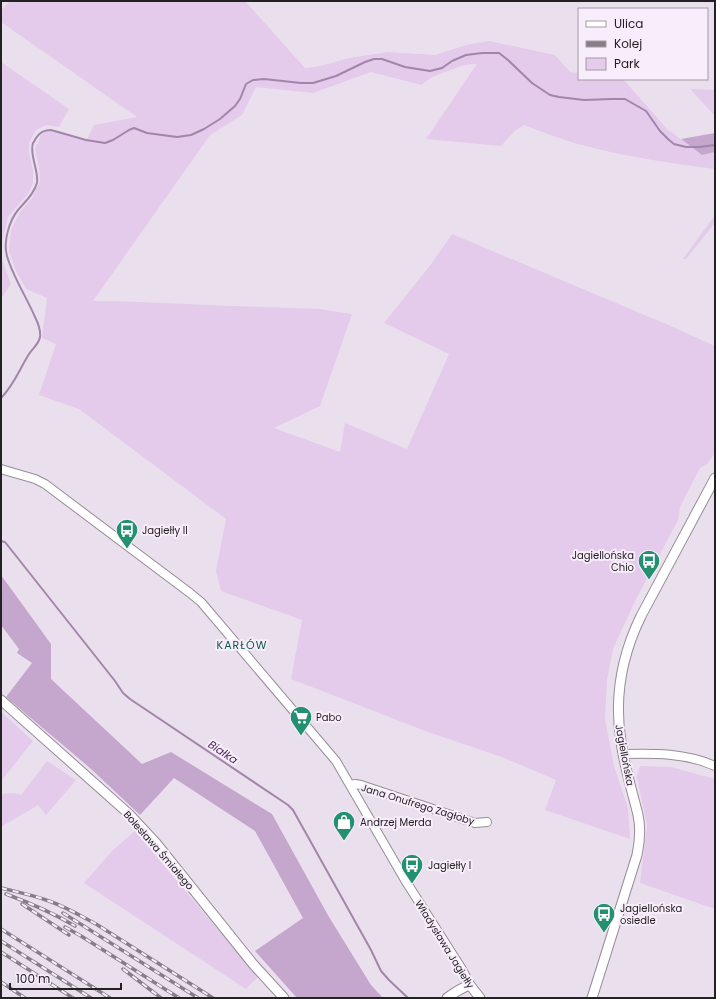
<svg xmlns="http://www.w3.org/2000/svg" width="716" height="999" viewBox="0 0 716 999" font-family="Poppins,sans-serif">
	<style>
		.green { fill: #e4caeb }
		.forest { fill: #c5a6cd }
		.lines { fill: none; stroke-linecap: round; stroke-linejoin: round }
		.stream { stroke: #a385ab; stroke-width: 2 }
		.minor-casing { stroke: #968c98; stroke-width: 10 }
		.tertiary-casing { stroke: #968c98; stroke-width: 11 }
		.minor { stroke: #fff; stroke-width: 8 }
		.tertiary { stroke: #fff; stroke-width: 9 }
		.rail-casing { stroke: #857e87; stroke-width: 3.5 }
		.rail { stroke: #f8edfb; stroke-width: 2; stroke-dasharray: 6; stroke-linecap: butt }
		.labels { text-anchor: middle; stroke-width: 4; stroke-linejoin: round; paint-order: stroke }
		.poi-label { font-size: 10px; fill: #242125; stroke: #f8edfb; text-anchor: start }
		.street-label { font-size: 10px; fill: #242125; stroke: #f8edfb }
		.neighbourhood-label { font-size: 11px; letter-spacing: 1px; fill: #0b5943; stroke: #f8edfb }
		.water-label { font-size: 11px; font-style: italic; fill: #512a5c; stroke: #f8edfb }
	</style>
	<rect width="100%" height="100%" fill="#eae0ed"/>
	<g class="green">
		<path d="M10,1H245L305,68L321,66L349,58L388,52L435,55L466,45L489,41L555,55L570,72L579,73V79H623L667,129L702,155L715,152V169C670,163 626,157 582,145C562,140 543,132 524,125L515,131L501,146L426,139L477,64L464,65L432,77L421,85L371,72L313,93L256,87L242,115L210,135L93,301H114L233,306L319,309L352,314L320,406L274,428L340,452L345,423L407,449L449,354L384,323L432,263L452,234L666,324L715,346V453L708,463L700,468L680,507L678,520L634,603L613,649L607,680L605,719L614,766L628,808L630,839L545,810L556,780L502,757L428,732L291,679L302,620L221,591L216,571L226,519L79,409L39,395L56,344L42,338L47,298L26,289L16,271L9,251L11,230L20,212L32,198L40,182L39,167L35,149L41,135L46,132L51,131L86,141L94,125L137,117L1,22V10Z"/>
		<polygon points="1,62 69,109 59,127 46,125 36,130 29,143 29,153 33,170 33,183 28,194 8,217 1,246"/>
		<polygon points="690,89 715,90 715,116"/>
		<polygon points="715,215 715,223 686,259 683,259"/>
		<polygon points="1,258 11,284 1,299"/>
		<polygon points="1,712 33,741 1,781"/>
		<polygon points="47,761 76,780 46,815 38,805 1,827 1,794 14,793 21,795"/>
		<polygon points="640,766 671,767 715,779 715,909 640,883 647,826 637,777"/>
		<polygon points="135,831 258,977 246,989 84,883 112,851"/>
	</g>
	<g class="forest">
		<polygon points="715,133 715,152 702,155 681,139"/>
		<polygon points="1,575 51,644 51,679 142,764 171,752 272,814 329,917 371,985 383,998 297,998 255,951 303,918 255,831 174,778 140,815 90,768 6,697 32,663 17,653 19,649 1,625"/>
	</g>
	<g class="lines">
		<g class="stream">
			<path d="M1,398C14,385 19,370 29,354C32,349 39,344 40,337C41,330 38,323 35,317C26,296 13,277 7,256C3,242 9,221 18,210C25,202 34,194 37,183C39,171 29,154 33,143C34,142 35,140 36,138C40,132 44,130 51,130L86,140L105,143L113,140L129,130L134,128L147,133L177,137L191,135L204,129L220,119L235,106L240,99L246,84L253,80L264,79L301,83H313L336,76L365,62L374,59H382L405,67L430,71L442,68L452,61L466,55L482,53H499L508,60L532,83L550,95L559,97L584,100L611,99H625L646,111L660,131L669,140L674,144L686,147H699L715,145"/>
			<polyline points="1,541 5,542 115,681 123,693 130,699 288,805 293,810 371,950 381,971 389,980 408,998"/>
		</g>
		<g class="minor-casing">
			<g id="minor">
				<polyline points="1,469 35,479 45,484 190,593 201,602 336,761 405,880 463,971 470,985"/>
				<path d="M623,754C654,753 686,753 715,766"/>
				<polyline points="351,785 355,784 361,785 475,823 487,822"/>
			</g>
		</g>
		<g class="tertiary-casing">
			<g id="tertiary">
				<polyline points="1,700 129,814 156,843 253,964 284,998"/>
				<path d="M447,998C455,992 461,988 470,985L480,998"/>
				<path d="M592,998L637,855C640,841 641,829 638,815C632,790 624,766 621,741C614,698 622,655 641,616L715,478"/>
			</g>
		</g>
		<use href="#minor" class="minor"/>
		<use href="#tertiary" class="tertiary"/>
		<g class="rail-casing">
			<g id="rail">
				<path d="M1,888C17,892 33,895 49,901C66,907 81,916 96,924L213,998"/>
				<path d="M6,894C30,903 53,913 75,926"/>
				<polyline points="22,904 69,935"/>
				<polyline points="63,913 198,998"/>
				<polyline points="65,927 81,936 179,998"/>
				<polyline points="1,929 110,998"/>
				<polyline points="1,941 91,998"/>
				<polyline points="1,952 73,998"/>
				<polyline points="123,969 161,998"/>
				<polyline points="1,982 25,998"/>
			</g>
		</g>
		<use href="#rail" class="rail"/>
	</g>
	<defs>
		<g id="bus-pin" transform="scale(1.15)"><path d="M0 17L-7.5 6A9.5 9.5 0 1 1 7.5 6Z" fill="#23906f" stroke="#f8edfb"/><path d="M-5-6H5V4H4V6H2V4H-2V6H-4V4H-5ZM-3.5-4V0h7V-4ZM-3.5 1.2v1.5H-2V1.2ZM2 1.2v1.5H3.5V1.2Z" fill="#fff"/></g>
		<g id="supermarket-pin" transform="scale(1.15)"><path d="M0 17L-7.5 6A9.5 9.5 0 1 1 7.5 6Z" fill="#23906f" stroke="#f8edfb"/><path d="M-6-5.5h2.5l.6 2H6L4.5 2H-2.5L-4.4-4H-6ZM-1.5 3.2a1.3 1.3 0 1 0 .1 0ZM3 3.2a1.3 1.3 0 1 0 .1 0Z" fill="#fff"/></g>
		<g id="shop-pin" transform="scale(1.15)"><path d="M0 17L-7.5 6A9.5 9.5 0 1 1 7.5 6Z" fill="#23906f" stroke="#f8edfb"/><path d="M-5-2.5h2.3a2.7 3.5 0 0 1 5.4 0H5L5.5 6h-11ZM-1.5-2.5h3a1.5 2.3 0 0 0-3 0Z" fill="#fff"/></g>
	</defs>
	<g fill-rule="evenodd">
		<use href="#bus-pin" x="127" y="530"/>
		<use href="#bus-pin" x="649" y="561"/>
		<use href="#supermarket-pin" x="301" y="717"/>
		<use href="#shop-pin" x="344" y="822"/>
		<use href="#bus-pin" x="412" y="865"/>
		<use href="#bus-pin" x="604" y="914"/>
	</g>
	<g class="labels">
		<g class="poi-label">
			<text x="142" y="534">Jagiełły II</text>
			<text x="634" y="559" text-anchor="end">Jagiellońska<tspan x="634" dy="12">Chio</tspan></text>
			<text x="316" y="721">Pabo</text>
			<text x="360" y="826">Andrzej Merda</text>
			<text x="428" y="869">Jagiełły I</text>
			<text x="620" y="912">Jagiellońska<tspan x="620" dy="12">osiedle</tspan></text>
		</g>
		<g class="street-label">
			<text transform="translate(625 755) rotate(79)" y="4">Jagiellońska</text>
			<text transform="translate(418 804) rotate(17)" y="4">Jana Onufrego Zagłoby</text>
			<text transform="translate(159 850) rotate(49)" y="4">Bolesława Śmiałego</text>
			<text transform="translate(445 944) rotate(58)" y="4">Władysława Jagiełły</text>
		</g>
		<g class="neighbourhood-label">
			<text x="242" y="649">KARŁÓW</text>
		</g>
		<g class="water-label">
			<text transform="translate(223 752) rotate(34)" y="4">Białka</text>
		</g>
	</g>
	<rect width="716" height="999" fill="none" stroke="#242125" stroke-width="4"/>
	<rect x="578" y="8" width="130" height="72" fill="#f8edfb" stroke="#a39ba5"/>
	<rect x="586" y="21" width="20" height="6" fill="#ffffff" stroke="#a39ba5"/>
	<text x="614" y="28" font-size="12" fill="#242125">Ulica</text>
	<rect x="586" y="41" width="20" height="6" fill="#857e87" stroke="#a39ba5"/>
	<text x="614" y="48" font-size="12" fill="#242125">Kolej</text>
	<rect x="586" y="58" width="20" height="12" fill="#e4caeb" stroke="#a39ba5"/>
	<text x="614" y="68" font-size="12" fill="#242125">Park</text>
	<path d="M10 983v6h111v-6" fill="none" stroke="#242125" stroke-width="2"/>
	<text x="16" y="983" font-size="12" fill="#242125" stroke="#f8edfb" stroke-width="3" paint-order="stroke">100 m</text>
</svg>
